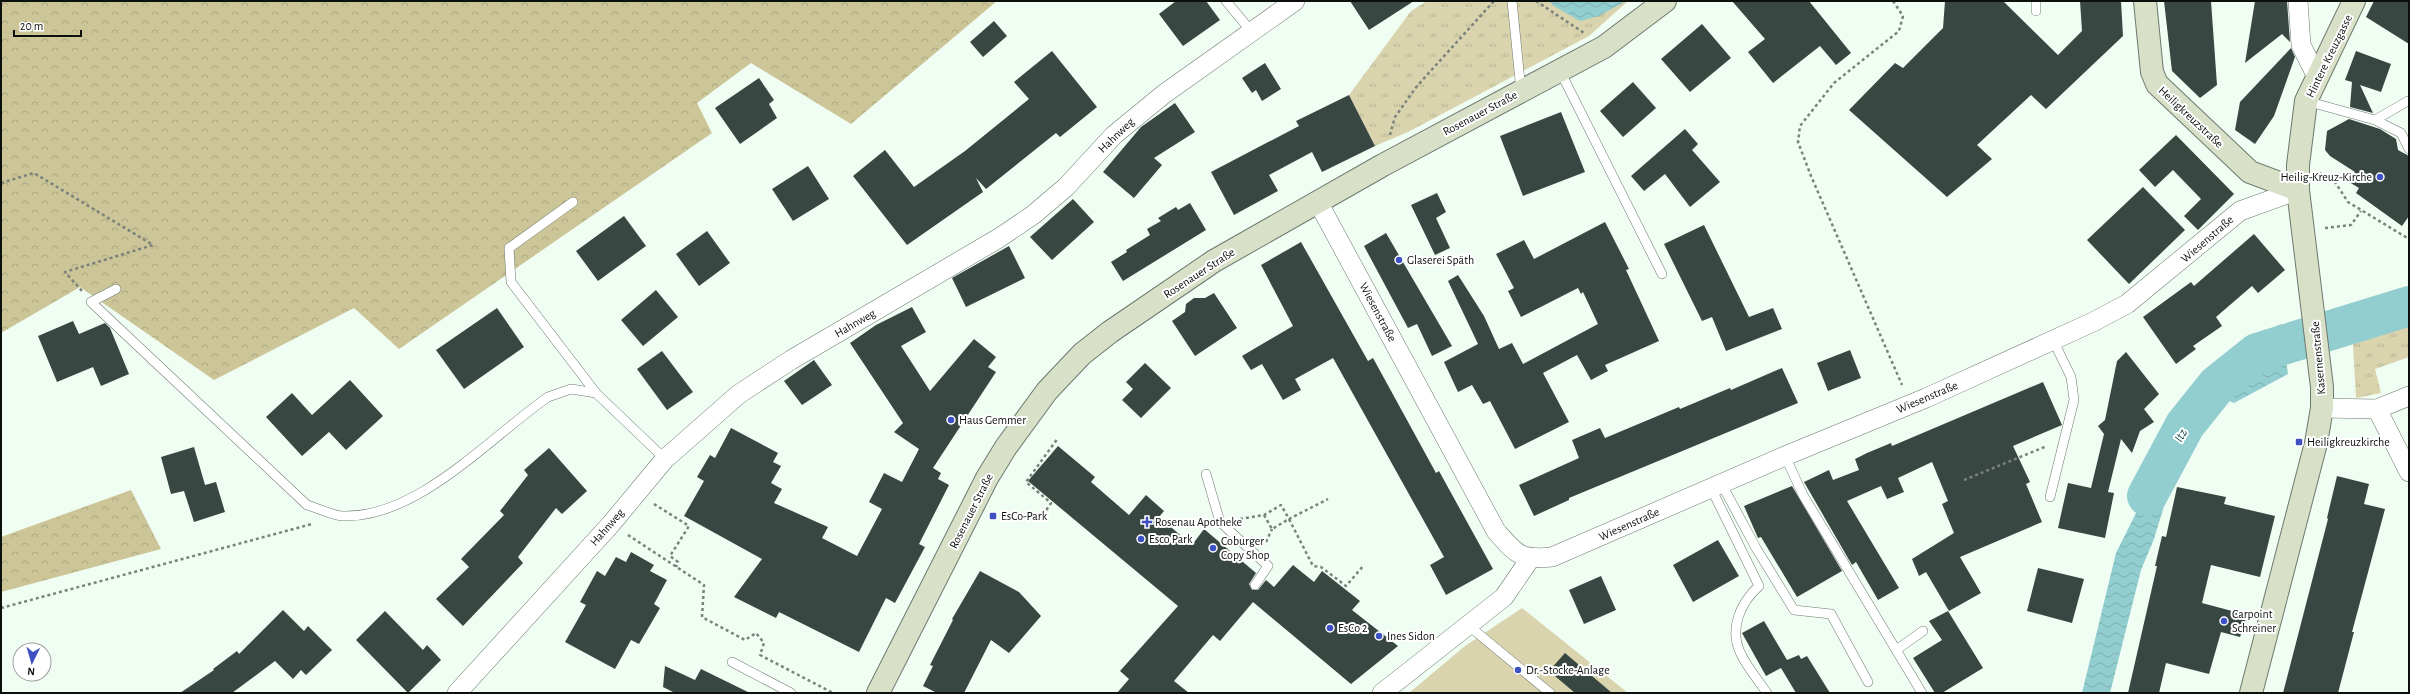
<svg xmlns="http://www.w3.org/2000/svg" width="2410" height="694" viewBox="0 0 2410 694" font-family="'Alegreya Sans',sans-serif">
	<style>
		.grass { fill: url(#grass-tufts) }
		.forest { fill: url(#forest-crowns) }
		.garden { fill: #d9d4ae }
		.water { fill: url(#water-waves) }
		.lines { fill: none; stroke-linecap: round; stroke-linejoin: round }
		.river { stroke: #92cdcf; stroke-width: 40 }
		.building { fill: #394742 }
		.lane-casing { stroke: #6d796f; stroke-width: 10 }
		.street-casing { stroke: #6d796f; stroke-width: 20 }
		.secondary-casing { stroke: #6d796f; stroke-width: 24 }
		.path { stroke: #7a827b; stroke-width: 2.5; stroke-dasharray: 3 3; stroke-linecap: butt }
		.lane { stroke: #fff; stroke-width: 9 }
		.street { stroke: #fff; stroke-width: 19 }
		.secondary { stroke: #d8e0c7; stroke-width: 22 }
		.poi-dot { fill: #3f50c3; stroke: #fff; stroke-width: 1.5 }
		.labels { text-anchor: middle; stroke-width: 4; stroke-linejoin: round; paint-order: stroke }
		.street-label { font-size: 12px; fill: #0c100d; stroke: #fff }
		.poi-label { font-size: 12px; fill: #0c100d; stroke: #fff; text-anchor: start }
		.water-label { font-size: 13px; font-style: italic; fill: #104648; stroke: #fff }
	</style>
	<defs>
		<pattern id="grass-tufts" width="24" height="20" patternUnits="userSpaceOnUse"><rect width="24" height="20" fill="#d9d4ae"/><path d="M3 7l-1-3M5 7V3M7 7l1-3M15 17l-1-3M17 17v-4M19 17l1-3" fill="none" stroke="#b9b594"/></pattern>
		<pattern id="forest-crowns" width="20" height="18" patternUnits="userSpaceOnUse"><rect width="20" height="18" fill="#cbc598"/><path d="M2 6a3 3 0 1 1 6 0M12 15a3 3 0 1 1 6 0" fill="none" stroke="#ada882"/></pattern>
		<pattern id="water-waves" width="16" height="10" patternUnits="userSpaceOnUse"><rect width="16" height="10" fill="#92cdcf"/><path d="M0 5q4-4 8 0t8 0" fill="none" stroke="#7dafb1"/></pattern>
	</defs>
	<rect width="100%" height="100%" fill="#f0fdf2"/>
	<g class="grass">
		<polygon points="1427,1 1628,1 1589,36 1408,132 1375,146 1349,95 1411,11"/>
		<polygon points="2409,326 2409,357 2375,369 2381,393 2356,398 2353,344"/>
	</g>
	<g class="forest">
		<polygon points="1,1 997,1 851,124 751,63 697,103 712,133 399,349 354,308 214,380 80,287 1,333"/>
		<polygon points="131,490 161,549 1,592 1,537"/>
	</g>
	<polygon class="garden" points="1522,608 1628,693 1409,693 1465,646"/>
	<g class="water">
		<polygon points="1549,1 1626,1 1599,16 1580,21 1554,6"/>
		<polygon points="2281,324 2288,374 2234,403 2196,386 2233,347"/>
		<polygon points="2163,439 2185,459 2168,493 2154,539 2141,570 2110,693 2082,693 2116,553 2136,513 2142,464"/>
	</g>
	<g class="lines">
		<polyline class="river" points="2147,496 2185,425 2217,385 2257,353 2409,306"/>
	</g>
	<g class="building">
		<polygon points="1176,1 1206,1 1220,20 1183,46 1159,14"/>
		<polygon points="1350,1 1414,1 1369,30"/>
		<polygon points="1732,1 1809,1 1851,53 1836,65 1820,46 1773,83 1748,52 1765,39"/>
		<polygon points="1945,1 2003,1 2058,55 2082,31 2080,1 2121,1 2123,36 2046,109 2031,95 1977,145 1992,159 1947,197 1849,110 1895,63 1903,68 1943,28"/>
		<polygon points="2164,1 2211,1 2217,85 2200,98 2172,71"/>
		<polygon points="2255,1 2287,1 2290,42 2282,34 2245,63"/>
		<polygon points="2374,1 2409,1 2409,44 2366,17"/>
		<polygon points="994,21 1007,36 983,57 970,42"/>
		<polygon points="1702,24 1731,58 1690,92 1661,59"/>
		<polygon points="2291,48 2295,57 2274,116 2255,144 2235,130 2240,102"/>
		<polygon points="1052,51 1097,107 1060,137 1056,133 986,189 976,178 983,192 907,245 853,176 885,150 914,187 965,151 1029,99 1014,82"/>
		<polygon points="2356,51 2391,64 2381,92 2360,85 2373,113 2350,107 2352,82 2345,80"/>
		<polygon points="1265,63 1281,89 1262,101 1256,90 1252,93 1242,78"/>
		<polygon points="759,78 774,100 769,104 777,118 740,144 715,108"/>
		<polygon points="1633,82 1656,108 1623,137 1600,111"/>
		<polygon points="1349,95 1375,146 1322,172 1312,152 1269,175 1278,191 1234,215 1211,172 1299,126 1296,121"/>
		<polygon points="1175,103 1195,132 1154,158 1162,165 1134,198 1103,172 1141,127"/>
		<polygon points="1561,112 1585,172 1523,196 1500,136"/>
		<polygon points="2349,119 2380,129 2396,139 2398,150 2409,156 2409,216 2402,226 2356,193 2359,188 2349,182 2355,172 2330,156 2325,150 2327,131"/>
		<polygon points="1685,129 1698,144 1692,150 1720,182 1690,207 1665,174 1644,191 1631,176"/>
		<polygon points="2176,135 2234,194 2198,230 2184,216 2201,199 2173,170 2155,187 2139,170"/>
		<polygon points="808,166 829,199 793,221 772,189"/>
		<polygon points="2143,187 2185,230 2129,284 2087,240"/>
		<polygon points="1437,193 1446,212 1436,218 1450,248 1435,255 1411,205"/>
		<polygon points="1073,199 1094,222 1052,260 1030,237"/>
		<polygon points="1190,203 1206,230 1123,281 1111,262 1127,252 1126,250 1150,235 1147,229 1161,221 1158,218 1176,207 1178,210"/>
		<polygon points="624,216 646,246 598,281 576,251"/>
		<polygon points="1605,222 1629,269 1626,270 1659,341 1605,365 1608,371 1591,380 1577,355 1543,373 1569,422 1515,449 1490,401 1483,404 1472,385 1458,392 1444,362 1478,344 1448,281 1458,275 1484,316 1499,349 1512,343 1523,364 1598,324 1583,292 1581,294 1578,288 1521,317 1508,291 1514,288 1496,254 1524,240 1534,259"/>
		<polygon points="1704,225 1749,317 1773,308 1782,329 1726,351 1712,317 1702,321 1664,244"/>
		<polygon points="707,231 730,263 699,286 676,254"/>
		<polygon points="1386,233 1452,346 1432,356 1417,324 1408,328 1364,246"/>
		<polygon points="2254,234 2285,270 2258,293 2252,286 2216,317 2222,326 2193,346 2196,349 2176,364 2143,317 2191,282 2194,286"/>
		<polygon points="1301,242 1368,361 1373,358 1436,473 1439,471 1493,569 1446,595 1430,565 1444,557 1333,358 1295,379 1301,390 1283,400 1262,364 1251,370 1242,356 1293,326 1261,265"/>
		<polygon points="1009,246 1025,278 966,307 952,278"/>
		<polygon points="656,290 678,317 643,346 621,320"/>
		<polygon points="1214,293 1237,328 1195,356 1172,321 1185,312 1186,304 1194,298 1205,298"/>
		<polygon points="912,307 926,332 901,346 930,391 974,339 996,357 988,367 996,372 933,468 941,473 938,479 949,485 919,544 925,547 895,603 886,598 859,652 779,612 776,618 734,597 762,559 684,516 704,481 697,477 710,455 715,458 731,428 778,453 773,462 781,466 771,483 782,489 774,503 828,527 822,538 857,556 882,509 869,502 884,473 902,482 919,449 894,432 903,423 850,343 876,325"/>
		<polygon points="497,308 524,347 464,389 436,350"/>
		<polygon points="73,321 79,334 105,323 110,328 129,374 101,386 93,367 57,382 38,336"/>
		<polygon points="1850,350 1861,378 1828,391 1817,363"/>
		<polygon points="662,351 693,392 667,410 637,369"/>
		<polygon points="2126,352 2159,394 2144,409 2154,422 2140,431 2132,453 2121,439 2108,492 2114,493 2105,538 2058,528 2068,483 2091,488 2104,434 2098,426 2105,420 2117,361"/>
		<polygon points="814,360 832,385 802,405 784,381"/>
		<polygon points="1145,363 1171,388 1141,418 1122,400 1133,389 1126,382"/>
		<polygon points="1782,368 1798,403 1569,498 1569,500 1534,516 1519,485 1579,458 1572,440 1600,428 1605,438 1679,407 1680,409 1730,388 1731,390"/>
		<polygon points="350,380 383,416 346,450 329,432 302,456 266,417 292,393 312,415"/>
		<polygon points="2043,382 2062,425 2013,446 2030,482 2026,484 2042,522 1960,557 1981,593 1949,611 1926,572 1919,576 1912,559 1954,533 1942,504 1948,501 1932,462 1898,478 1904,492 1887,499 1881,486 1847,501 1899,588 1878,600 1856,562 1852,565 1804,482 1829,470 1833,480 1859,470 1855,459 1867,453 1891,443 1892,446"/>
		<polygon points="1058,446 1095,477 1091,482 1129,515 1146,495 1164,511 1159,517 1192,545 1204,529 1256,573 1249,584 1252,590 1258,590 1266,580 1274,587 1293,565 1314,582 1322,571 1360,601 1352,610 1398,646 1351,684 1253,602 1220,641 1213,635 1174,681 1189,693 1117,693 1129,679 1120,671 1178,606 1028,481"/>
		<polygon points="194,447 205,485 216,482 225,512 194,522 184,491 171,494 161,457"/>
		<polygon points="549,448 587,491 562,514 556,508 518,557 523,563 463,626 436,599 469,567 461,559 504,515 500,511 528,475 524,470"/>
		<polygon points="2337,476 2369,484 2364,504 2385,509 2352,632 2354,632 2338,693 2283,693 2328,519 2327,518"/>
		<polygon points="1792,486 1842,571 1797,597 1761,537 1758,538 1744,506"/>
		<polygon points="2177,487 2226,497 2224,504 2275,516 2260,577 2211,565 2202,603 2247,615 2240,637 2221,632 2209,674 2166,663 2159,693 2128,693 2157,566 2155,566 2162,536 2166,537"/>
		<polygon points="1718,540 1739,576 1693,602 1673,565"/>
		<polygon points="631,552 654,565 650,571 667,580 654,604 660,608 639,644 631,640 615,669 565,642 586,605 580,602 597,571 605,576 616,557 626,562"/>
		<polygon points="2038,568 2084,579 2072,623 2027,611"/>
		<polygon points="980,571 1019,592 1041,616 1009,653 991,640 964,693 937,693 923,686 933,666 930,665 953,620 952,619"/>
		<polygon points="1601,576 1616,610 1584,624 1569,590"/>
		<polygon points="283,610 304,631 308,626 332,650 306,675 301,670 293,679 275,661 232,693 180,693 214,670 213,669 237,651 239,654"/>
		<polygon points="385,611 423,650 427,645 441,660 408,693 356,640"/>
		<polygon points="1948,611 1983,668 1942,693 1935,693 1913,658 1942,640 1929,621"/>
		<polygon points="1764,621 1787,660 1799,655 1801,659 1807,656 1830,693 1796,693 1781,668 1766,676 1742,633"/>
		<polygon points="1565,653 1612,693 1575,693 1549,671"/>
		<polygon points="665,666 695,680 701,669 750,693 675,693 663,687"/>
	</g>
	<g class="lines">
		<g class="lane-casing">
			<g id="lane">
				<polyline points="1226,1 1251,31"/>
				<polyline points="1512,1 1521,91"/>
				<polyline points="2036,1 2036,11"/>
				<polyline points="1560,71 1662,274"/>
				<polyline points="2306,101 2375,120 2401,133 2409,149"/>
				<polyline points="2375,120 2408,101"/>
				<polyline points="573,202 509,248 511,282 596,393 665,459"/>
				<path d="M116,289L91,302L307,505C318,508 331,515 342,516C417,519 489,438 548,397L571,389L596,393"/>
				<polyline points="1785,456 1803,495 1922,693"/>
				<polyline points="1206,474 1220,522 1268,566 1255,585"/>
				<polyline points="1721,483 1756,548 1794,610 1831,614 1868,682"/>
				<path d="M1711,488L1759,586C1741,602 1729,628 1740,652C1746,666 1758,680 1767,693"/>
				<polyline points="2050,497 2074,400 2071,377 2053,340"/>
				<polyline points="1469,626 1550,693"/>
				<polyline points="1896,650 1923,631"/>
				<polyline points="732,662 791,693"/>
			</g>
		</g>
		<g class="street-casing">
			<g id="street">
				<polyline points="2298,1 2301,45 2317,77"/>
				<path d="M1318,202L1496,531C1517,555 1520,560 1552,557L1785,456L1926,398L2093,322L2127,304L2240,211L2298,190"/>
				<polyline points="2322,408 2377,409 2409,396"/>
				<polyline points="2377,409 2409,472"/>
				<polyline points="457,693 611,524 665,459 739,394 791,360 999,238 1033,215 1066,187 1114,135 1164,94 1295,1"/>
				<polyline points="1382,693 1504,597 1530,559"/>
			</g>
		</g>
		<g class="secondary-casing">
			<g id="secondary">
				<polyline points="2145,1 2152,72 2157,84 2250,172 2298,190"/>
				<polyline points="878,693 987,478 1006,447 1047,391 1082,354 1110,332 1214,261 1383,165 1604,47 1665,1"/>
				<polyline points="2251,693 2316,443 2322,408 2322,387 2298,190 2298,165 2306,101 2354,1"/>
			</g>
		</g>
		<g class="path">
			<polyline points="1536,1 1584,33"/>
			<polyline points="1893,1 1903,16 1899,31 1834,83 1800,126 1798,142 1811,176 1902,385"/>
			<polyline points="1390,135 1395,117 1417,86 1494,1"/>
			<polyline points="2319,173 2333,179 2348,202 2409,239"/>
			<polyline points="1,183 34,173 153,245 65,272 82,291"/>
			<polyline points="2325,228 2351,225 2361,211"/>
			<polyline points="1964,480 2047,446"/>
			<polyline points="654,504 689,526 670,556 678,562 676,567"/>
			<polyline points="1043,515 1051,503 1026,482 1058,438"/>
			<polyline points="1264,515 1272,529 1289,519 1313,566 1321,567 1346,586 1364,565"/>
			<polyline points="1240,519 1264,515 1281,505 1289,519 1328,499"/>
			<polyline points="628,535 704,585 702,617 745,640 756,633 764,643 760,655 833,693"/>
			<polyline points="1266,542 1272,529"/>
			<polyline points="1,608 312,524"/>
		</g>
		<use href="#lane" class="lane"/>
		<use href="#street" class="street"/>
		<use href="#secondary" class="secondary"/>
	</g>
	<g class="poi-dot">
		<circle cx="2380" cy="177" r="4"/>
		<circle cx="1399" cy="260" r="4"/>
		<circle cx="951" cy="420" r="4"/>
		<rect x="2295" y="438" width="8" height="8" rx="2"/>
		<rect x="989" y="512" width="8" height="8" rx="2"/>
		<path d="M1145 516h4v4h4v4h-4v4h-4v-4h-4v-4h4z"/>
		<circle cx="1141" cy="539" r="4"/>
		<circle cx="1213" cy="548" r="4"/>
		<circle cx="2224" cy="621" r="4"/>
		<circle cx="1330" cy="628" r="4"/>
		<circle cx="1379" cy="636" r="4"/>
		<circle cx="1518" cy="670" r="4"/>
	</g>
	<g class="labels">
		<g class="street-label">
			<text transform="translate(2329 56) rotate(-64)" y="4">Hintere Kreuzgasse</text>
			<text transform="translate(1480 113) rotate(-28)" y="4">Rosenauer Straße</text>
			<text transform="translate(2191 117) rotate(43)" y="4">Heiligkreuzstraße</text>
			<text transform="translate(1116 135) rotate(-44)" y="4">Hahnweg</text>
			<text transform="translate(2207 239) rotate(-41)" y="4">Wiesenstraße</text>
			<text transform="translate(1199 273) rotate(-33)" y="4">Rosenauer Straße</text>
			<text transform="translate(1378 312) rotate(62)" y="4">Wiesenstraße</text>
			<text transform="translate(855 323) rotate(-30)" y="4">Hahnweg</text>
			<text transform="translate(2318 358) rotate(-95)" y="4">Kasernenstraße</text>
			<text transform="translate(1927 397) rotate(-23)" y="4">Wiesenstraße</text>
			<text transform="translate(971 511) rotate(-63)" y="4">Rosenauer Straße</text>
			<text transform="translate(1629 524) rotate(-24)" y="4">Wiesenstraße</text>
			<text transform="translate(607 527) rotate(-49)" y="4">Hahnweg</text>
		</g>
		<g class="poi-label">
			<text x="2372" y="181" text-anchor="end">Heilig-Kreuz-Kirche</text>
			<text x="1407" y="264">Glaserei Späth</text>
			<text x="959" y="424">Haus Gemmer</text>
			<text x="2307" y="446">Heiligkreuzkirche</text>
			<text x="1001" y="520">EsCo-Park</text>
			<text x="1155" y="526">Rosenau Apotheke</text>
			<text x="1149" y="543">Esco Park</text>
			<text x="1221" y="545">Coburger<tspan x="1221" dy="14">Copy Shop</tspan></text>
			<text x="2232" y="618">Carpoint<tspan x="2232" dy="14">Schreiner</tspan></text>
			<text x="1338" y="632">EsCo 2</text>
			<text x="1387" y="640">Ines Sidon</text>
			<text x="1526" y="674">Dr.-Stocke-Anlage</text>
		</g>
		<g class="water-label">
			<text transform="translate(2180 435) rotate(-61)" y="5">Itz</text>
		</g>
	</g>
	<rect width="2410" height="694" fill="none" stroke="#0c100d" stroke-width="4"/>
	<g transform="translate(32 662) rotate(185)"><circle r="19" fill="#ffffff" stroke="#9e9f9e"/>
	<path d="M0-3L7 15L0 10L-7 15Z" fill="#3f50c3"/>
	<text y="-6" font-size="11" font-weight="bold" text-anchor="middle" fill="#0c100d">N</text>
	</g>
	<path d="M14 30v6h67v-6" fill="none" stroke="#0c100d" stroke-width="2"/>
	<text x="20" y="30" font-size="12" fill="#0c100d" stroke="#ffffff" stroke-width="3" paint-order="stroke">20 m</text>
</svg>
